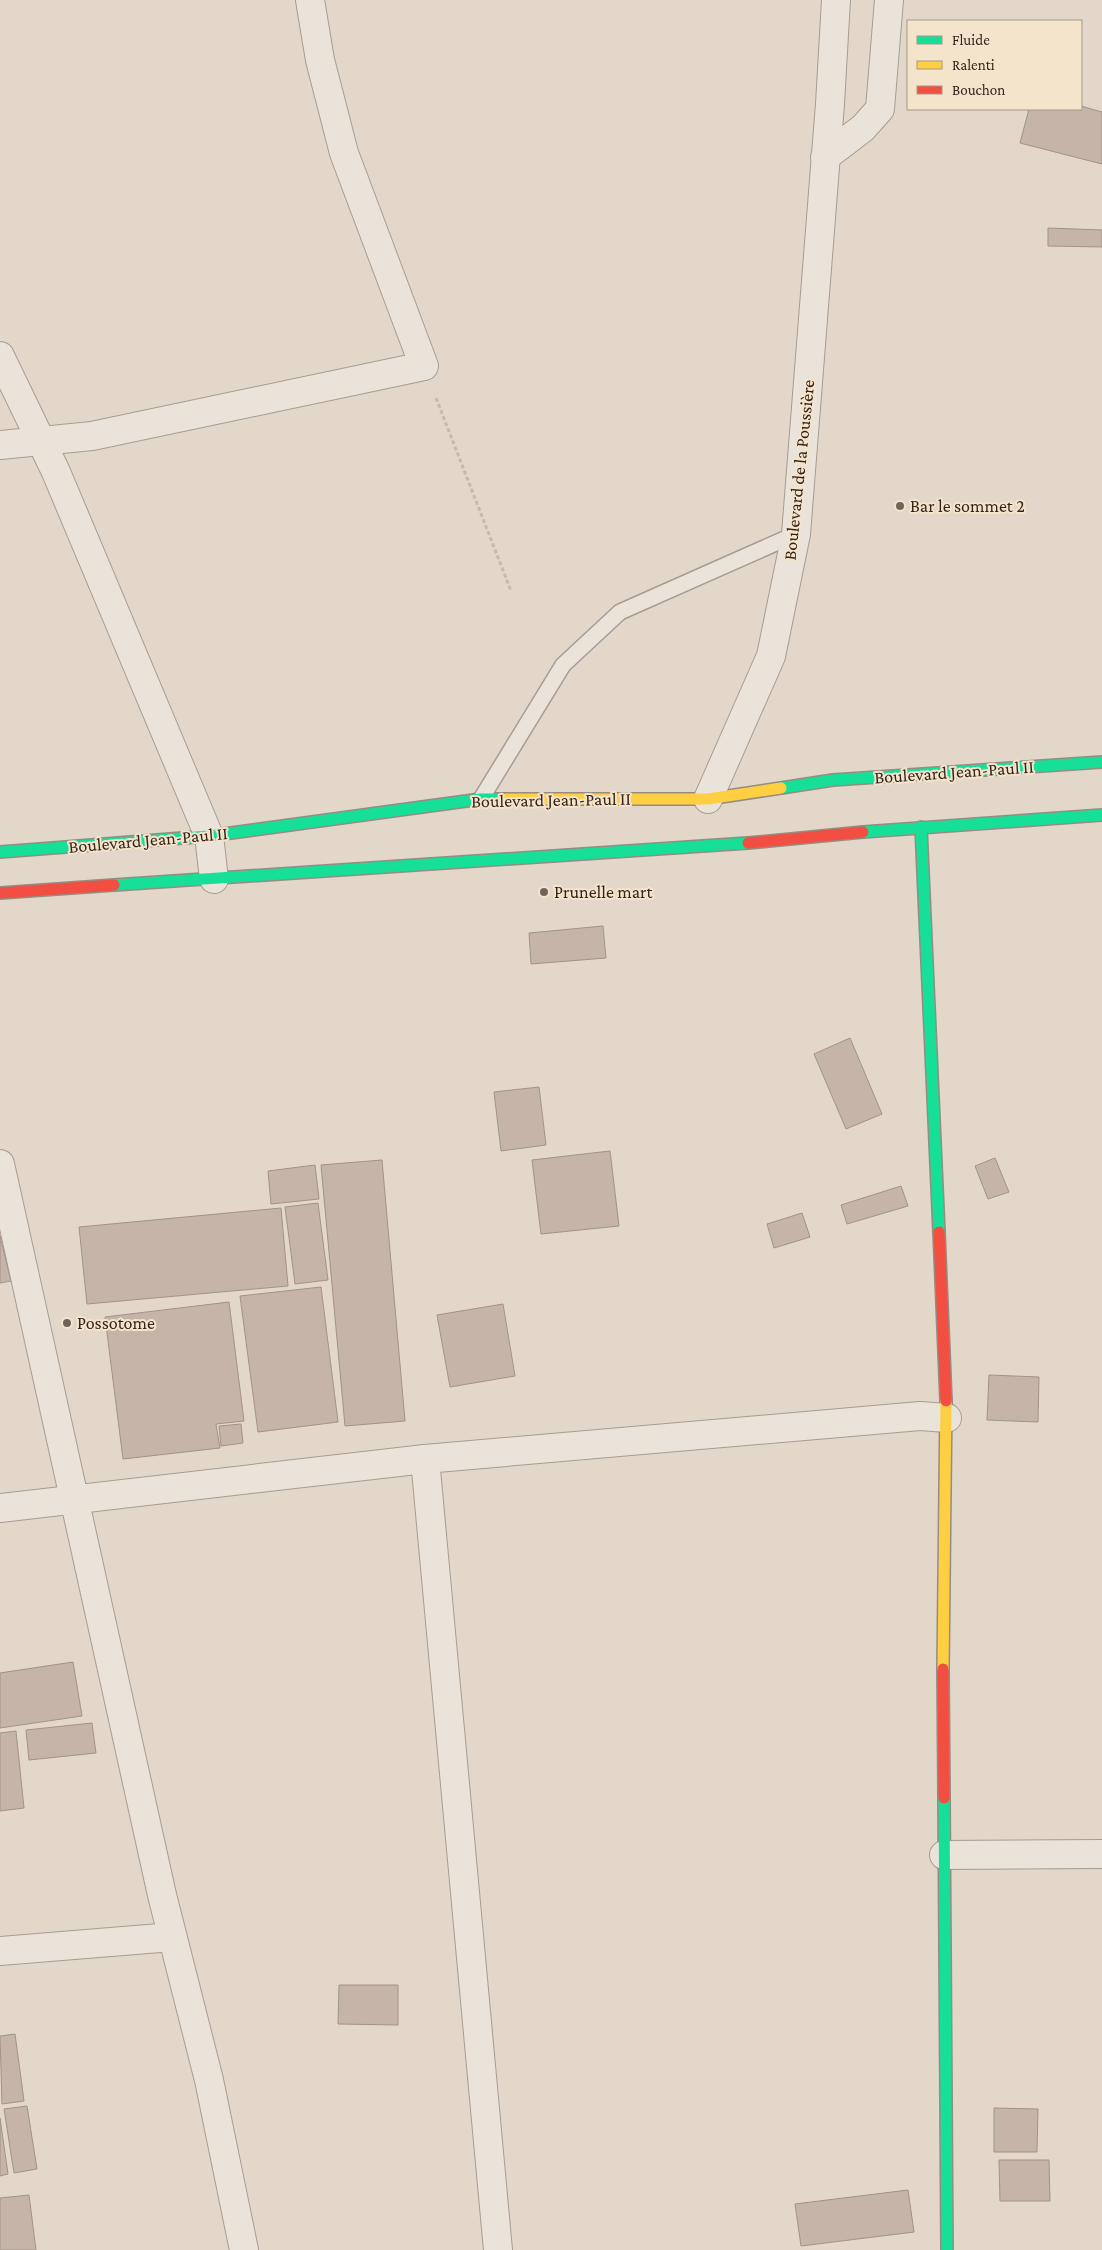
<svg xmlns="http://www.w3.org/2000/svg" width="1102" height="2250" viewBox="0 0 1102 2250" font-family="'Crimson Pro',serif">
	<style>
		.building { fill: #c6b4a9; stroke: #a29288 }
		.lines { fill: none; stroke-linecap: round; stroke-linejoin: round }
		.lane-casing { stroke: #a79c92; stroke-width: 18 }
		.street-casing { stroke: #a79c92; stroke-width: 30 }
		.fast-casing { stroke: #968c82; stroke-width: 14 }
		.slow-casing { stroke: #968c82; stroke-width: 14 }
		.jam-casing { stroke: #968c82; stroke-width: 14 }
		.path { stroke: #c3bab1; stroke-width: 3; stroke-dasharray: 4 2.5; stroke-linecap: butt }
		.lane { stroke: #eae3da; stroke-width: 15 }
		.street { stroke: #eae3da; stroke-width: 28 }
		.fast { stroke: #16e098; stroke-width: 11 }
		.slow { stroke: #ffcf43; stroke-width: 11 }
		.jam { stroke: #f24e42; stroke-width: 11 }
		.poi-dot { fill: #716358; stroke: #f5e4cc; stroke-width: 2 }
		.labels { text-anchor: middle; stroke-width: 4; stroke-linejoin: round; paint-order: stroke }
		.street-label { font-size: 18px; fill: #34241b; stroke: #f5e4cc }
		.poi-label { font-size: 18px; fill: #34241b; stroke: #f5e4cc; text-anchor: start }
	</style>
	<rect width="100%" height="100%" fill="#e2d7c8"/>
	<g class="building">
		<polygon points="1081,106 1102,112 1102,164 1020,143 1029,109 1081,109"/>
		<polygon points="1048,228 1102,230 1102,247 1048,246"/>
		<polygon points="603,926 606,958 531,964 529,933"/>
		<polygon points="850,1038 882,1114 846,1129 814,1054"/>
		<polygon points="539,1087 546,1145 501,1151 494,1092"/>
		<polygon points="610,1151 619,1226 541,1234 532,1160"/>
		<polygon points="995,1158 1009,1192 988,1199 975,1166"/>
		<polygon points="382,1160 405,1421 345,1426 321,1165"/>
		<polygon points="315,1165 319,1199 271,1204 268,1171"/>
		<polygon points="901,1186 908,1206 847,1224 841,1205"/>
		<polygon points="318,1203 328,1280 295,1284 285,1207"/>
		<polygon points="281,1208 288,1286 87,1304 79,1227"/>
		<polygon points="802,1213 810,1237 774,1248 767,1224"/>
		<polygon points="0,1236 11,1281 0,1283"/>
		<polygon points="321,1287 338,1422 258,1432 240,1296"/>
		<polygon points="229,1302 244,1421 216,1424 220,1448 123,1459 105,1317"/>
		<polygon points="503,1304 515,1376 450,1387 437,1315"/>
		<polygon points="989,1375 1039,1377 1038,1422 987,1420"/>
		<polygon points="241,1424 243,1443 221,1446 219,1426"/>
		<polygon points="73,1662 82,1716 0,1728 0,1673"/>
		<polygon points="92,1723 96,1753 29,1760 26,1730"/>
		<polygon points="16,1731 24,1808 0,1811 0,1733"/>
		<polygon points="339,1985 398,1985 398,2025 338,2024"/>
		<polygon points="15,2034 24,2101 2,2104 0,2036"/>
		<polygon points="27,2106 37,2169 14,2173 4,2109"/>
		<polygon points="994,2108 1038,2109 1037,2152 994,2152"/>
		<polygon points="0,2118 8,2174 0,2176"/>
		<polygon points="999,2160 1049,2160 1050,2201 1000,2201"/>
		<polygon points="908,2190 914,2232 801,2246 795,2204"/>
		<polygon points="29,2195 36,2250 0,2250 0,2198"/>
	</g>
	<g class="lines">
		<g class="lane-casing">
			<polyline id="lane" points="481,799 563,665 620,612 796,534"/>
		</g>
		<g class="street-casing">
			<g id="street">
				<polyline points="825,157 863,128 880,109 889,0"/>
				<polyline points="0,356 56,472 209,836 214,879"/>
				<polyline points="0,445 92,436 424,366 344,153 320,60 310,0"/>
				<polyline points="708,799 771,656 796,534 830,104 836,0"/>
				<polyline points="0,1164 162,1895 209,2080 244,2250"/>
				<polyline points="425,1459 498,2250"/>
				<polyline points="0,1508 425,1459 920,1416 947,1418"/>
				<polyline points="944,1855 1102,1854"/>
				<polyline points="0,1951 172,1937"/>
			</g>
		</g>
		<g class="fast-casing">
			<g id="fast">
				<polyline points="781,788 833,780 1102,762"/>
				<polyline points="921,827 939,1232"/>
				<polyline points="863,832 1102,815"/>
				<polyline points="0,852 209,836 481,799 506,799"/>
				<polyline points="114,885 748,843"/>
				<polyline points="944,1798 947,2250"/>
			</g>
		</g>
		<g class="slow-casing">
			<g id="slow">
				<polyline points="506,799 708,799 781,788"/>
				<polyline points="943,1669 946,1401"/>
			</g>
		</g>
		<g class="jam-casing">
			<g id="jam">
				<polyline points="748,843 863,832"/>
				<polyline points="0,893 114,885"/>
				<polyline points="939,1232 946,1401"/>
				<polyline points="943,1669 944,1798"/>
			</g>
		</g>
		<polyline class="path" points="436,398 511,591"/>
		<use href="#lane" class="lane"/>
		<use href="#street" class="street"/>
		<use href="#fast" class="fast"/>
		<use href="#slow" class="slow"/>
		<use href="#jam" class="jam"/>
	</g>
	<g class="poi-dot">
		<circle cx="900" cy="506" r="5"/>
		<circle cx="544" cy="892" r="5"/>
		<circle cx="67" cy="1323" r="5"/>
	</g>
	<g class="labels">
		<g class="street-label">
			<text transform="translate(799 470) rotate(-84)" y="6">Boulevard de la Poussière</text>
			<text transform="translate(954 772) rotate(-4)" y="6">Boulevard Jean-Paul II</text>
			<text transform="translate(551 800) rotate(-1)" y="6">Boulevard Jean-Paul II</text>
			<text transform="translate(148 840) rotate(-5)" y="6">Boulevard Jean-Paul II</text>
		</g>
		<g class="poi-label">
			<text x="910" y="512">Bar le sommet 2</text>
			<text x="554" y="898">Prunelle mart</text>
			<text x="77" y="1329">Possotome</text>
		</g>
	</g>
	<rect x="907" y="20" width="175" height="90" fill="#f5e4cc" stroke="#a89785"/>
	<rect x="917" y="36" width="25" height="8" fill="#16e098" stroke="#a89785"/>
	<text x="952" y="45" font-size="15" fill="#34241b">Fluide</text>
	<rect x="917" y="61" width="25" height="8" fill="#ffcf43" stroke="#a89785"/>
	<text x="952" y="70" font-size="15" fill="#34241b">Ralenti</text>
	<rect x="917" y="86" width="25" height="8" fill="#f24e42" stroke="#a89785"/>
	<text x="952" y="95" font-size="15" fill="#34241b">Bouchon</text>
</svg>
